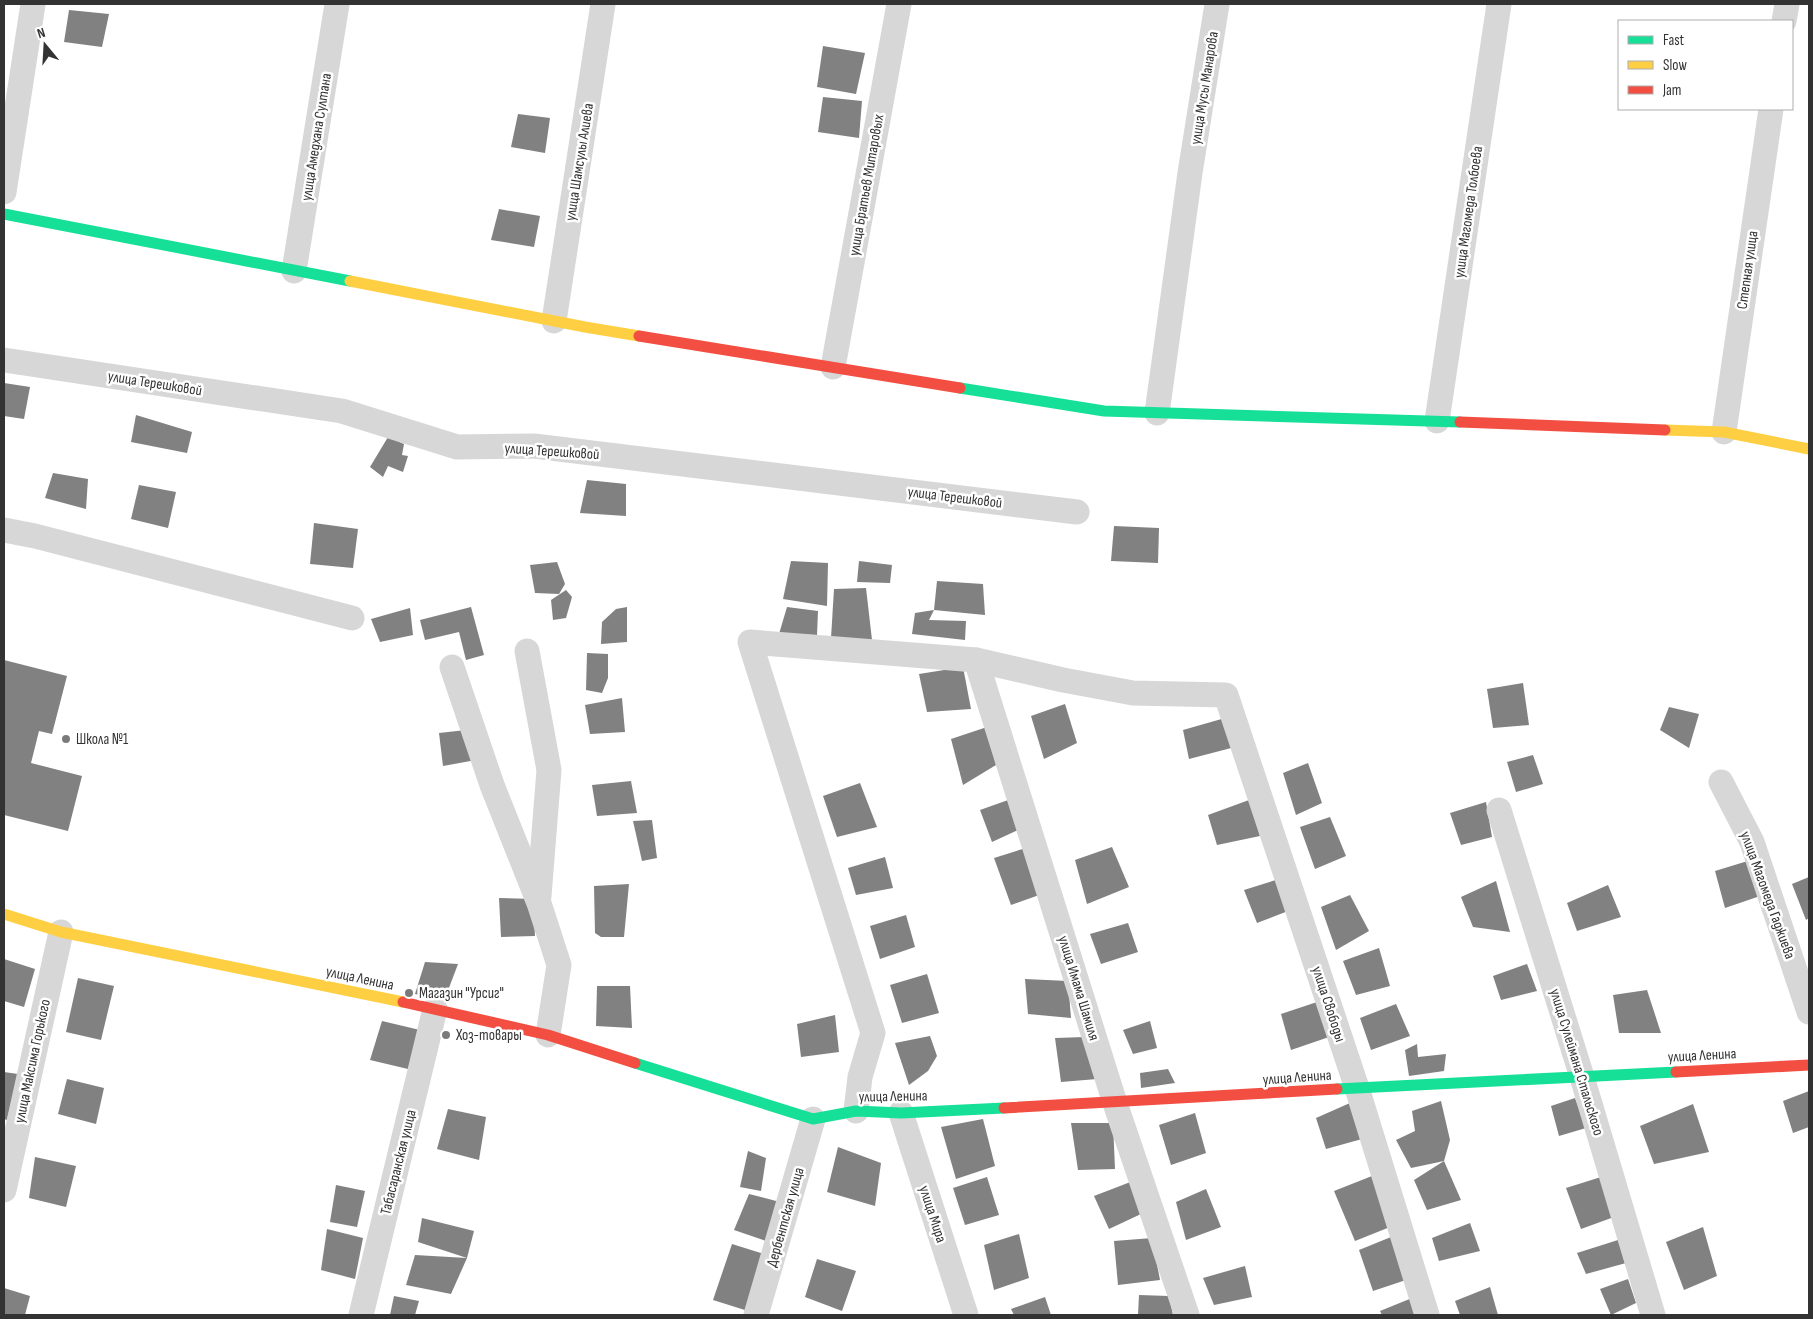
<svg xmlns="http://www.w3.org/2000/svg" width="1813" height="1319" viewBox="0 0 1813 1319" font-family="'Sofia Sans Condensed',sans-serif">
	<style>
		.building { fill: #818181 }
		.lines { fill: none; stroke-linecap: round; stroke-linejoin: round }
		.street { stroke: #d7d7d7; stroke-width: 25 }
		.fast { stroke: #16e098; stroke-width: 11 }
		.slow { stroke: #ffcf43; stroke-width: 11 }
		.jam { stroke: #f24e42; stroke-width: 11 }
		.poi-dot { fill: #7a7a7a; stroke: #fff; stroke-width: 2 }
		.labels { text-anchor: middle; stroke-width: 5; stroke-linejoin: round; paint-order: stroke }
		.street-label { font-size: 15px; fill: #333; stroke: #fff }
		.poi-label { font-size: 15px; fill: #333; stroke: #fff; text-anchor: start }
	</style>
	<rect width="100%" height="100%" fill="#fff"/>
	<g class="building">
		<polygon points="69,10 109,14 102,47 64,42"/>
		<polygon points="823,46 865,53 856,94 817,87"/>
		<polygon points="823,97 862,101 859,138 818,132"/>
		<polygon points="518,114 550,118 545,153 511,147"/>
		<polygon points="499,209 540,216 534,247 491,240"/>
		<polygon points="4,383 30,387 24,419 4,416"/>
		<polygon points="136,415 192,432 187,453 131,442"/>
		<polygon points="388,437 404,444 402,455 408,456 403,472 388,466 383,477 370,467"/>
		<polygon points="53,473 88,479 86,509 45,498"/>
		<polygon points="587,480 626,484 626,516 580,513"/>
		<polygon points="139,485 176,492 168,528 131,519"/>
		<polygon points="314,523 358,529 353,568 310,564"/>
		<polygon points="1114,526 1159,528 1158,563 1111,561"/>
		<polygon points="791,561 828,563 827,606 783,599"/>
		<polygon points="859,561 892,565 890,583 857,582"/>
		<polygon points="557,562 565,584 559,594 535,593 530,565"/>
		<polygon points="937,581 983,584 985,615 934,610"/>
		<polygon points="866,588 872,640 831,638 834,589"/>
		<polygon points="566,590 572,597 566,618 553,620 551,600"/>
		<polygon points="471,607 484,655 466,660 459,632 425,640 420,620"/>
		<polygon points="627,607 627,642 601,644 602,622 616,609"/>
		<polygon points="787,607 818,611 817,635 779,634"/>
		<polygon points="410,608 413,635 380,642 371,619"/>
		<polygon points="934,610 929,620 966,621 965,640 912,634 915,613"/>
		<polygon points="587,653 608,654 608,678 602,693 586,690"/>
		<polygon points="4,660 67,676 52,734 39,731 31,763 82,776 68,831 4,815"/>
		<polygon points="963,667 971,709 927,712 919,674"/>
		<polygon points="1523,683 1529,725 1493,728 1487,689"/>
		<polygon points="622,698 625,732 590,734 585,705"/>
		<polygon points="1065,704 1077,743 1044,759 1031,716"/>
		<polygon points="1669,707 1699,714 1689,748 1660,730"/>
		<polygon points="1225,718 1235,747 1189,759 1183,730"/>
		<polygon points="987,727 996,765 963,785 951,739"/>
		<polygon points="466,730 476,760 443,766 439,733"/>
		<polygon points="1533,755 1543,784 1516,792 1507,762"/>
		<polygon points="1308,763 1322,803 1296,815 1283,773"/>
		<polygon points="631,781 637,813 597,816 592,785"/>
		<polygon points="860,783 877,827 837,837 823,796"/>
		<polygon points="1011,799 1020,829 992,842 980,810"/>
		<polygon points="1249,800 1260,836 1217,845 1208,815"/>
		<polygon points="1486,802 1492,837 1461,845 1450,813"/>
		<polygon points="1330,817 1346,856 1315,869 1300,827"/>
		<polygon points="652,820 657,858 642,861 633,821"/>
		<polygon points="1029,847 1042,894 1011,905 994,858"/>
		<polygon points="1112,847 1129,887 1087,904 1075,860"/>
		<polygon points="885,857 893,888 856,895 848,868"/>
		<polygon points="1751,860 1763,895 1725,908 1715,871"/>
		<polygon points="1809,877 1809,918 1806,920 1792,884"/>
		<polygon points="1279,879 1288,911 1257,923 1244,890"/>
		<polygon points="1496,881 1510,932 1473,927 1461,897"/>
		<polygon points="629,884 624,937 601,937 595,933 594,886"/>
		<polygon points="1608,885 1621,917 1577,931 1567,903"/>
		<polygon points="1350,895 1369,931 1336,950 1321,907"/>
		<polygon points="499,898 533,899 535,936 501,937"/>
		<polygon points="906,915 915,947 880,959 870,926"/>
		<polygon points="1128,923 1138,952 1101,964 1090,934"/>
		<polygon points="1379,948 1390,986 1356,995 1343,961"/>
		<polygon points="4,959 35,969 24,1007 4,1001"/>
		<polygon points="425,962 458,964 444,1001 415,994"/>
		<polygon points="1527,964 1537,991 1501,1000 1493,976"/>
		<polygon points="927,974 939,1013 902,1023 890,985"/>
		<polygon points="78,978 114,986 101,1040 66,1032"/>
		<polygon points="1025,979 1068,981 1071,1018 1028,1014"/>
		<polygon points="597,986 630,986 632,1028 596,1026"/>
		<polygon points="1647,990 1661,1033 1619,1033 1613,995"/>
		<polygon points="1320,1001 1332,1036 1291,1050 1281,1014"/>
		<polygon points="1396,1004 1410,1036 1371,1050 1360,1018"/>
		<polygon points="835,1015 839,1052 801,1057 797,1024"/>
		<polygon points="382,1021 420,1030 408,1069 370,1060"/>
		<polygon points="1150,1021 1157,1048 1133,1054 1123,1030"/>
		<polygon points="930,1036 937,1056 928,1071 909,1085 895,1043"/>
		<polygon points="1085,1037 1097,1079 1061,1082 1055,1038"/>
		<polygon points="1417,1044 1418,1057 1446,1054 1444,1071 1409,1076 1405,1050"/>
		<polygon points="1168,1069 1175,1083 1141,1088 1140,1073"/>
		<polygon points="4,1072 18,1074 7,1120 4,1119"/>
		<polygon points="67,1079 104,1088 96,1124 58,1114"/>
		<polygon points="1809,1091 1809,1127 1793,1133 1783,1101"/>
		<polygon points="1575,1098 1586,1128 1559,1136 1551,1106"/>
		<polygon points="1441,1101 1450,1140 1444,1161 1461,1200 1427,1210 1414,1180 1444,1161 1411,1168 1396,1140 1415,1131 1412,1111"/>
		<polygon points="1350,1103 1362,1139 1326,1149 1316,1118"/>
		<polygon points="1693,1104 1709,1152 1654,1164 1640,1126"/>
		<polygon points="448,1109 486,1117 479,1160 437,1149"/>
		<polygon points="1195,1113 1206,1153 1171,1165 1159,1125"/>
		<polygon points="983,1119 995,1166 956,1179 941,1127"/>
		<polygon points="1071,1123 1113,1123 1115,1169 1078,1170"/>
		<polygon points="838,1147 881,1163 875,1206 827,1192"/>
		<polygon points="748,1151 766,1158 761,1191 740,1187"/>
		<polygon points="35,1157 76,1166 66,1207 29,1198"/>
		<polygon points="1372,1176 1390,1227 1355,1241 1334,1191"/>
		<polygon points="987,1177 999,1215 965,1225 953,1188"/>
		<polygon points="1601,1177 1614,1217 1581,1229 1566,1188"/>
		<polygon points="1133,1181 1141,1214 1109,1229 1094,1196"/>
		<polygon points="336,1185 365,1191 357,1227 330,1222"/>
		<polygon points="1206,1189 1221,1227 1186,1240 1176,1202"/>
		<polygon points="749,1194 780,1202 766,1241 734,1230"/>
		<polygon points="422,1218 474,1231 467,1258 418,1242"/>
		<polygon points="1470,1223 1480,1251 1439,1261 1432,1238"/>
		<polygon points="1703,1227 1717,1276 1684,1290 1666,1242"/>
		<polygon points="327,1229 363,1238 355,1279 321,1270"/>
		<polygon points="1019,1234 1029,1278 994,1290 984,1245"/>
		<polygon points="1391,1237 1406,1280 1373,1291 1359,1250"/>
		<polygon points="1152,1238 1160,1280 1118,1285 1114,1241"/>
		<polygon points="1618,1240 1626,1263 1586,1274 1577,1253"/>
		<polygon points="732,1244 764,1254 748,1311 713,1300"/>
		<polygon points="415,1255 467,1258 451,1294 406,1285"/>
		<polygon points="817,1259 856,1271 842,1311 805,1297"/>
		<polygon points="1245,1266 1252,1297 1214,1305 1203,1278"/>
		<polygon points="1628,1279 1636,1303 1611,1315 1600,1289"/>
		<polygon points="1490,1287 1498,1315 1460,1315 1455,1301"/>
		<polygon points="4,1288 30,1296 25,1315 4,1315"/>
		<polygon points="1139,1295 1169,1296 1173,1315 1138,1315"/>
		<polygon points="394,1296 419,1301 415,1315 390,1315"/>
		<polygon points="1045,1297 1051,1315 1014,1315 1011,1309"/>
		<polygon points="1412,1298 1417,1315 1382,1315 1380,1311"/>
	</g>
	<g class="lines">
		<g class="street">
			<polyline points="1784,21 1787,4"/>
			<polyline points="4,192 33,4"/>
			<polyline points="294,271 337,4"/>
			<polyline points="554,321 603,4"/>
			<polyline points="4,360 342,411 457,447 534,446 1077,512"/>
			<polyline points="833,367 899,4"/>
			<polyline points="1157,413 1190,173 1217,4"/>
			<polyline points="1437,421 1499,4"/>
			<polyline points="1724,432 1771,109"/>
			<polyline points="4,530 35,536 352,618"/>
			<polyline points="527,651 549,770 539,896"/>
			<polyline points="976,660 1115,1103 1187,1315"/>
			<polyline points="452,667 492,785 539,903 559,965 548,1035"/>
			<polyline points="1721,782 1752,842 1809,1012"/>
			<polyline points="1499,810 1582,1077 1653,1315"/>
			<polyline points="856,1111 860,1077 873,1033 750,642 976,660 1063,680 1133,693 1226,695 1357,1088 1427,1315"/>
			<polyline points="901,1113 966,1315"/>
			<polyline points="4,1190 61,932"/>
			<polyline points="361,1315 435,1009"/>
			<polyline points="756,1315 813,1119"/>
		</g>
		<g class="fast">
			<polyline points="4,214 350,281"/>
			<polyline points="960,388 1104,411 1460,422"/>
			<polyline points="635,1063 813,1119 856,1111 901,1113 1004,1108"/>
			<polyline points="1337,1089 1676,1072"/>
		</g>
		<g class="slow">
			<polyline points="350,281 585,327 639,336"/>
			<polyline points="1665,430 1724,432 1809,449"/>
			<polyline points="4,914 61,932 403,1002"/>
		</g>
		<g class="jam">
			<polyline points="639,336 960,388"/>
			<polyline points="1460,422 1665,430"/>
			<polyline points="403,1002 548,1035 635,1063"/>
			<polyline points="1676,1072 1809,1065"/>
			<polyline points="1004,1108 1337,1089"/>
		</g>
	</g>
	<g class="poi-dot">
		<circle cx="66" cy="739" r="5"/>
		<circle cx="409" cy="993" r="5"/>
		<circle cx="446" cy="1035" r="5"/>
	</g>
	<g class="labels">
		<g class="street-label">
			<text transform="translate(1204 88) rotate(-81)" y="5">улица Мусы Манарова</text>
			<text transform="translate(316 137) rotate(-81)" y="5">улица Амедхана Султана</text>
			<text transform="translate(579 162) rotate(-81)" y="5">улица Шамсулы Алиева</text>
			<text transform="translate(866 185) rotate(-80)" y="5">улица Братьев Митаровых</text>
			<text transform="translate(1468 212) rotate(-82)" y="5">улица Магомеда Толбоева</text>
			<text transform="translate(1747 270) rotate(-82)" y="5">Степная улица</text>
			<text transform="translate(155 383) rotate(9)" y="5">улица Терешковой</text>
			<text transform="translate(552 451) rotate(4)" y="5">улица Терешковой</text>
			<text transform="translate(955 497) rotate(7)" y="5">улица Терешковой</text>
			<text transform="translate(1768 895) rotate(70)" y="5">улица Магомеда Гаджиева</text>
			<text transform="translate(360 978) rotate(12)" y="5">улица Ленина</text>
			<text transform="translate(1079 988) rotate(73)" y="5">улица Имама Шамиля</text>
			<text transform="translate(1329 1004) rotate(72)" y="5">улица Свободы</text>
			<text transform="translate(1702 1055) rotate(-3)" y="5">улица Ленина</text>
			<text transform="translate(32 1061) rotate(-78)" y="5">улица Максима Горького</text>
			<text transform="translate(1577 1062) rotate(73)" y="5">улица Сулеймана Стальского</text>
			<text transform="translate(1297 1077) rotate(-4)" y="5">улица Ленина</text>
			<text transform="translate(893 1096) rotate(-1)" y="5">улица Ленина</text>
			<text transform="translate(398 1162) rotate(-76)" y="5">Табасаранская улица</text>
			<text transform="translate(933 1214) rotate(72)" y="5">улица Мира</text>
			<text transform="translate(785 1217) rotate(-74)" y="5">Дербентская улица</text>
		</g>
		<g class="poi-label">
			<text x="76" y="744">Школа №1</text>
			<text x="419" y="998">Магазин "Урсиг"</text>
			<text x="456" y="1040">Хоз-товары</text>
		</g>
	</g>
	<rect width="1813" height="1319" fill="none" stroke="#333333" stroke-width="10"/>
	<rect x="1618" y="20" width="175" height="90" fill="#ffffff" stroke="#adadad"/>
	<rect x="1628" y="36" width="25" height="8" fill="#16e098" stroke="#adadad"/>
	<text x="1663" y="45" font-size="15" fill="#333333">Fast</text>
	<rect x="1628" y="61" width="25" height="8" fill="#ffcf43" stroke="#adadad"/>
	<text x="1663" y="70" font-size="15" fill="#333333">Slow</text>
	<rect x="1628" y="86" width="25" height="8" fill="#f24e42" stroke="#adadad"/>
	<text x="1663" y="95" font-size="15" fill="#333333">Jam</text>
	<g transform="translate(45 45) rotate(342)" stroke="#ffffff" stroke-width="4" paint-order="stroke">
	<path d="M0-4L9 19L0 12L-9 19Z" fill="#333333"/>
	<text y="-8" font-size="14" font-weight="bold" text-anchor="middle" fill="#333333">N</text>
	</g>
</svg>
